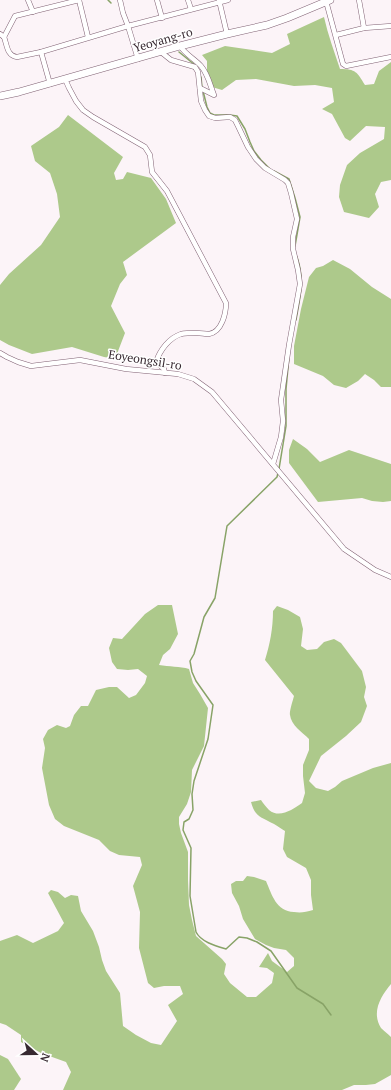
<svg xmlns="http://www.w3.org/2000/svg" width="391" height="1090" viewBox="0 0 391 1090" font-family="'PT Serif',serif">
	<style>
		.forest { fill: #adc98b }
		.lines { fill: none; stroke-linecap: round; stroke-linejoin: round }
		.stream { stroke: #88a367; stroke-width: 1.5 }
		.street-casing { stroke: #816274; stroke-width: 5.5 }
		.secondary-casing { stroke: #816274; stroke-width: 8 }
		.street { stroke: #fff; stroke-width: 4.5 }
		.secondary { stroke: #fff; stroke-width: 7 }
		.labels { text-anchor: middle; stroke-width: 3; stroke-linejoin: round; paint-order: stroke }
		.street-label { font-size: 12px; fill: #372931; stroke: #fff }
	</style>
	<rect width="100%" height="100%" fill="#fcf4f8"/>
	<g class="forest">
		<path d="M324,17C328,35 334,51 340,69C356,69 357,72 365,85L374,84L379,71L391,62V180L381,182L375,194L379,207L369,218L344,212L339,197L340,185L347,165L360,153L384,139L385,127L366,126L350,141L345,138L332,114L322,109L334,102L332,88L315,85L294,86L256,79L236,80L222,90L212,87L207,74V61L202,55L225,46L272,53L290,44L287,34Z"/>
		<polygon points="68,115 123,157 114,173 116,180 123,179 127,172 151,178 166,199 176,223 123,262 127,275 120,284 111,306 125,333 115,359 104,357 72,347 32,354 9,345 0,340 0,285 9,274 41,245 60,217 57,194 50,173 35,161 31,146 59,127"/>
		<polygon points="333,260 350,269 372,287 391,299 391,387 381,387 374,380 365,374 358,381 346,388 334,385 323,376 294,364 294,346 301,309 309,277 316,268 323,266"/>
		<polygon points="293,439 307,449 320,462 349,450 391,464 391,501 383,502 372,501 362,498 318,502 289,463 289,450"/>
		<path d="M158,605H172L178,634L170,649L163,655L159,665C169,667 180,666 189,669L193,683L200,694L208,708L204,746L192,770L191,792L187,804L179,817V824L181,833L188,852V880L189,905L192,920L196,936L222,959L226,964L224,974L230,983L247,997H256L272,983L274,973L267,968L259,967L268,953L272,961L287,972L294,966V958L286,950L274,948L266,945L255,939L243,919L239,906L232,893L231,884L236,881H243L247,876L254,877L266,881C272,895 276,911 294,912C301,913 306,912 313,910L311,895V880L306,868L287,857L283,849L285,831C281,829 278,826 274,824C261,817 255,817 251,802L261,800C263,803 266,807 269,810C280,819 293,809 302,803L305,793L303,776V765L309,750V739C302,732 291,725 290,715C289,712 293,700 294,696L265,660C270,644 273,628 273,611L277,606L288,610L300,617L303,629L301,646L307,650L317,649L324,642L334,639L341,643L362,671L366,687L364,697L367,706L361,722L346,736L321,756L309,781L316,788L328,791L335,787L342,781L373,768L391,763V984C381,996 371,1012 381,1028C384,1031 388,1034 391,1037V1075L375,1084L366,1085H354L342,1090H63L71,1072L66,1062L41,1053L21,1042V1035L6,1025L0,1023V941L17,935L33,943L58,931L64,923L48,893L51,890L58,892L65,898L71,895L78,896L81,911L93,931L99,947L102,960L106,971L120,993L123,1026L136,1035L151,1043L161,1045L177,1021L168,1005L183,994L180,986H164L154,988L148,983L139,948L140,912L133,886L142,865L140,857L119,855L110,851L99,840L64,826L55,819L49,805L42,768L45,748L43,739L48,730L57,725L66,728L70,726L74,715L81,706H88L96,690L109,687H117L129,698L136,695L145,683L147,676L138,669L128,670L117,669L112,662L109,648L113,638L122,639L145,614Z"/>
		<polygon points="0,1055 8,1059 21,1079 14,1090 0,1090"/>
	</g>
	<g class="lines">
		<g class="stream">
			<polyline points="108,0 111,3"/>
			<polyline points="179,52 195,65"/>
			<polyline points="201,77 202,87"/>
			<polyline points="203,91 207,107 210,113 214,115 230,115 237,116 245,129 250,142 254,151 261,160 270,169"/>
			<polyline points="274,171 289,179 295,198 300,217 295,246"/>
			<path d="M296,320C300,296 305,281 297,257"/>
			<polyline points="279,469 286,426 286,389 289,357"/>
			<path d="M278,473L277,477L227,526L215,598L204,617L194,654L190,661L192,672L196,681L213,705L208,739L194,781L192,794L193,810L189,819L184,822L183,830L191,848L190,896L196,932C201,942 216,946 226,949L239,937L247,938L257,942L271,951L297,988L323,1004L331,1015"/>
		</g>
		<g class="street-casing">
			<g id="street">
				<polyline points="28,0 33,12"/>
				<polyline points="79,0 88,37"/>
				<polyline points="120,0 123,13 128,26 138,59"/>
				<polyline points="157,0 162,18"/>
				<polyline points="188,0 191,9"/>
				<polyline points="219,0 227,34"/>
				<polyline points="359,0 364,28"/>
				<polyline points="326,1 343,64 346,66 391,57"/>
				<path d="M0,34L4,37C7,45 7,56 17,57L41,52L128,26L228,0"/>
				<polyline points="336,35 364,28 391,26"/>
				<polyline points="4,37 15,16 79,0"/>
				<path d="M180,46C186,55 195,59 201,66C208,74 210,85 214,95L200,88"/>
				<polyline points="41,52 50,84"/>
				<polyline points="161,52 171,60 195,67 198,72 201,101 205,110 209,116 215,118 230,117 235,120 238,126 248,147 256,159 265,168 285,180 288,183 291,193 297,219 293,237 293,249 298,270 300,284 289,345 281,400 283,421 281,437 273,464"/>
				<path d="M65,79L69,88L76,101L83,110L93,117L145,147L150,155L152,172L167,191L226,303C226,313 222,332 209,334C205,334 201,333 197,333C192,333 185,333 181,334C169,338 160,350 156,362L164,369L165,373"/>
				<polyline points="0,353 7,357 18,362 31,366 47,364 80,360 126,369 178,374 194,379 212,392 344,549 375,570 391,577"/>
			</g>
		</g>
		<g class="secondary-casing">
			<polyline id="secondary" points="0,96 19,92 180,46 227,34 267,25 287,18 330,0"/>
		</g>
		<use href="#street" class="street"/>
		<use href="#secondary" class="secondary"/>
	</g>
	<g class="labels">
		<g class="street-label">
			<text transform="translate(163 40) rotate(-16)" y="4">Yeoyang-ro</text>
			<text transform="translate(145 360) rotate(9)" y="4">Eoyeongsil-ro</text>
		</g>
	</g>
	<g transform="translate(36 1054) rotate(111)" stroke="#ffffff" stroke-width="3" paint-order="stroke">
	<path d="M0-3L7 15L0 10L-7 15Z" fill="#372931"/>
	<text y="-6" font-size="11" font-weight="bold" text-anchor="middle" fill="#372931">N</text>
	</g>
</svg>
